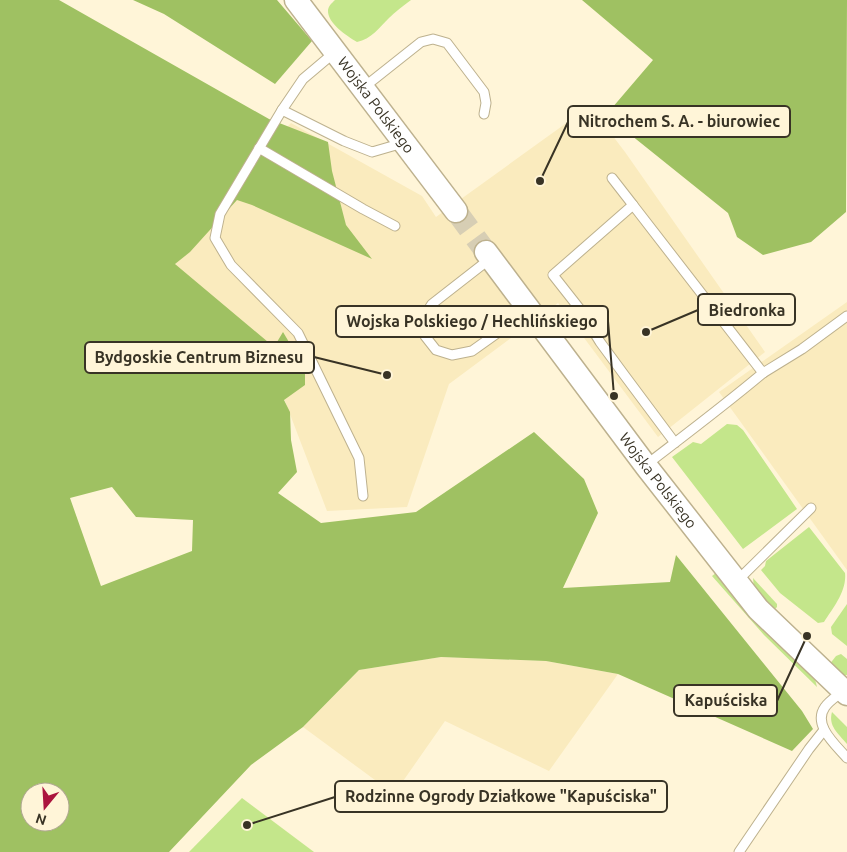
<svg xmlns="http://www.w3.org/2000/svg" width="847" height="852" viewBox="0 0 847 852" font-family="Ubuntu,sans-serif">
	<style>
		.built { fill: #faebbe }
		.green { fill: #c4e68b }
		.forest { fill: #9fc162; fill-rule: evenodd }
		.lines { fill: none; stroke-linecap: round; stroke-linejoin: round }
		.tertiary-tunnel { stroke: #d7ceb4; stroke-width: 22; stroke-dasharray: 22 11; stroke-linecap: butt }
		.service-casing { stroke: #bdb18e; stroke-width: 11 }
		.tertiary-casing { stroke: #bdb18e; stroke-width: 25 }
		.service { stroke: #fff; stroke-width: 9 }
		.tertiary { stroke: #fff; stroke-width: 22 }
		.labels { text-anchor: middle; stroke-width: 5; stroke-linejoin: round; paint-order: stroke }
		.street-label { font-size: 15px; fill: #383325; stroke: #fff5d8 }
		.leader { fill: none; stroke: #383325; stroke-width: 2 }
		.callout-dot { fill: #383325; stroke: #fff5d8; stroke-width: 2 }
		.callout { fill: #fff5d8; stroke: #383325; stroke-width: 2 }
		.callout-label { font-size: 16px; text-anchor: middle; font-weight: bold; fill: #383325 }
	</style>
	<rect width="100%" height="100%" fill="#fff5d8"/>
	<g class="built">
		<polygon points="590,106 625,152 765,352 658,437 558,303 449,384 407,507 327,511 275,375 175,264 184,256 175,245 291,123 422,196 436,217"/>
		<polygon points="847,302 847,570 719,392"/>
		<polygon points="441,657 546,661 618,674 549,771 445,721 394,794 303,727 359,670"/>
	</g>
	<g class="green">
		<path d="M335,0H411C403,6 395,12 389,18C379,28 371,39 357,42C347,36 327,23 328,10C329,5 332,3 335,0Z"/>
		<polygon points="727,424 737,425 743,430 797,509 743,549 672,457 693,442 701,444"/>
		<path d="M809,527L845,573C847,591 833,608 824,622L818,623L780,593L761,570L765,566L766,561Z"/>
		<polygon points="716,573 766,631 815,679 817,687 764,635 712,576"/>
		<polygon points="753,578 777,604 777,607 773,611 754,589"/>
		<polygon points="847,604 847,646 832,634 831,627"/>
		<polygon points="841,654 847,659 847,675 843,676 829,665 836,656"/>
		<path d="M832,712L847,727V744C838,733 828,726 832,712Z"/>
		<polygon points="242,798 314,852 189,852"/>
	</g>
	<g class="forest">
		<path d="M0,0H59L269,119L328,142L332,171L346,225L372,259L252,205L237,200L190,252L175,264L274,347L283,332L305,369V385L284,400L290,412L291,440L297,472L278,493L321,523L416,512L534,432L584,479L598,513L563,588L670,582L676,555L802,711L813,729L792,751L618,674L546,661L441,657L359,670L303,727L251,765L169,852H0ZM112,487L136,517L193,520L192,551L101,586L70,498ZM30,792H60V822H30Z"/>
		<polygon points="133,0 277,0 312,41 275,84 164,14"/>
		<polygon points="582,0 847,0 846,212 811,242 763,255 737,237 728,213 606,115 653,60"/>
	</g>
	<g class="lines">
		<polyline class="tertiary-tunnel" points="456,211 486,252"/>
		<g class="service-casing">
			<g id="service">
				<polyline points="335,52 303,79 282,110 220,214 215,238 231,265 298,333 359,458 363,496"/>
				<polyline points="363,88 421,42 433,39 447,43 484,92 486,103 484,114"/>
				<polyline points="282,110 344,141 372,152 403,143"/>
				<polyline points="259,148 363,209 395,226"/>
				<polyline points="612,178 633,205"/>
				<polyline points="491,258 432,304 423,318 425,336 436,350 452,355 472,351 510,324 527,308"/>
				<polyline points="763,373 802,349 847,316"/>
				<path d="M646,465C685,435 725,405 763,373L633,205L553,275L579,308L600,342L625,376L675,443"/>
				<polyline points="737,581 811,508"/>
				<path d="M843,691C837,696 829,701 825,707C812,725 836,745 847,758"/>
				<polyline points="739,852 809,749 824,730"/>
			</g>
		</g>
		<g class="tertiary-casing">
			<g id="tertiary">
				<path id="s1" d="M296,0L456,211"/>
				<path id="s2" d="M486,252L646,466L758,609L847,694"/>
			</g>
		</g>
		<use href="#service" class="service"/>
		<use href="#tertiary" class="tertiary"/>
	</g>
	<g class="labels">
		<g class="street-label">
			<text dy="5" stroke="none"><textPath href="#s1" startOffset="132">Wojska Polskiego</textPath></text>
			<text dy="5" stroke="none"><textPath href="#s2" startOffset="286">Wojska Polskiego</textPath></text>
		</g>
	</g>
	<path class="leader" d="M540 181L568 122M646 332L698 310M614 396L608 321M387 375L314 357M807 636L777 701M247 825L335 797"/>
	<g class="callout-dot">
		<circle cx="540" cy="181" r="5"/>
		<circle cx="646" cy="332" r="5"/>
		<circle cx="614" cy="396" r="5"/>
		<circle cx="387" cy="375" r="5"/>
		<circle cx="807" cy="636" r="5"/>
		<circle cx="247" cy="825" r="5"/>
	</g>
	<g class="callout">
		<rect x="568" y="106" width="222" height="31" rx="5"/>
		<rect x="698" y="294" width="97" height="31" rx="5"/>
		<rect x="336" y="306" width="272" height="31" rx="5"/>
		<rect x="85" y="342" width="229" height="31" rx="5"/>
		<rect x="674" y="685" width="103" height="31" rx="5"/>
		<rect x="335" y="781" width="332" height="31" rx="5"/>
	</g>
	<g class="callout-label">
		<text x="679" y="127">Nitrochem S. A. - biurowiec</text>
		<text x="747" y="316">Biedronka</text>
		<text x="472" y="327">Wojska Polskiego / Hechlińskiego</text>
		<text x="199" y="363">Bydgoskie Centrum Biznesu</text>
		<text x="726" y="706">Kapuściska</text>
		<text x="501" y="802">Rodzinne Ogrody Działkowe "Kapuściska"</text>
	</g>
	<g transform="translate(45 807) rotate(198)"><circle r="24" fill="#fff5d8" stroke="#afa790"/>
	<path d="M0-4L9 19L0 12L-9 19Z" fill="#ab153d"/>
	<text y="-8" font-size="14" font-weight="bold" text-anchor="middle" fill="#383325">N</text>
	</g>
</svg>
